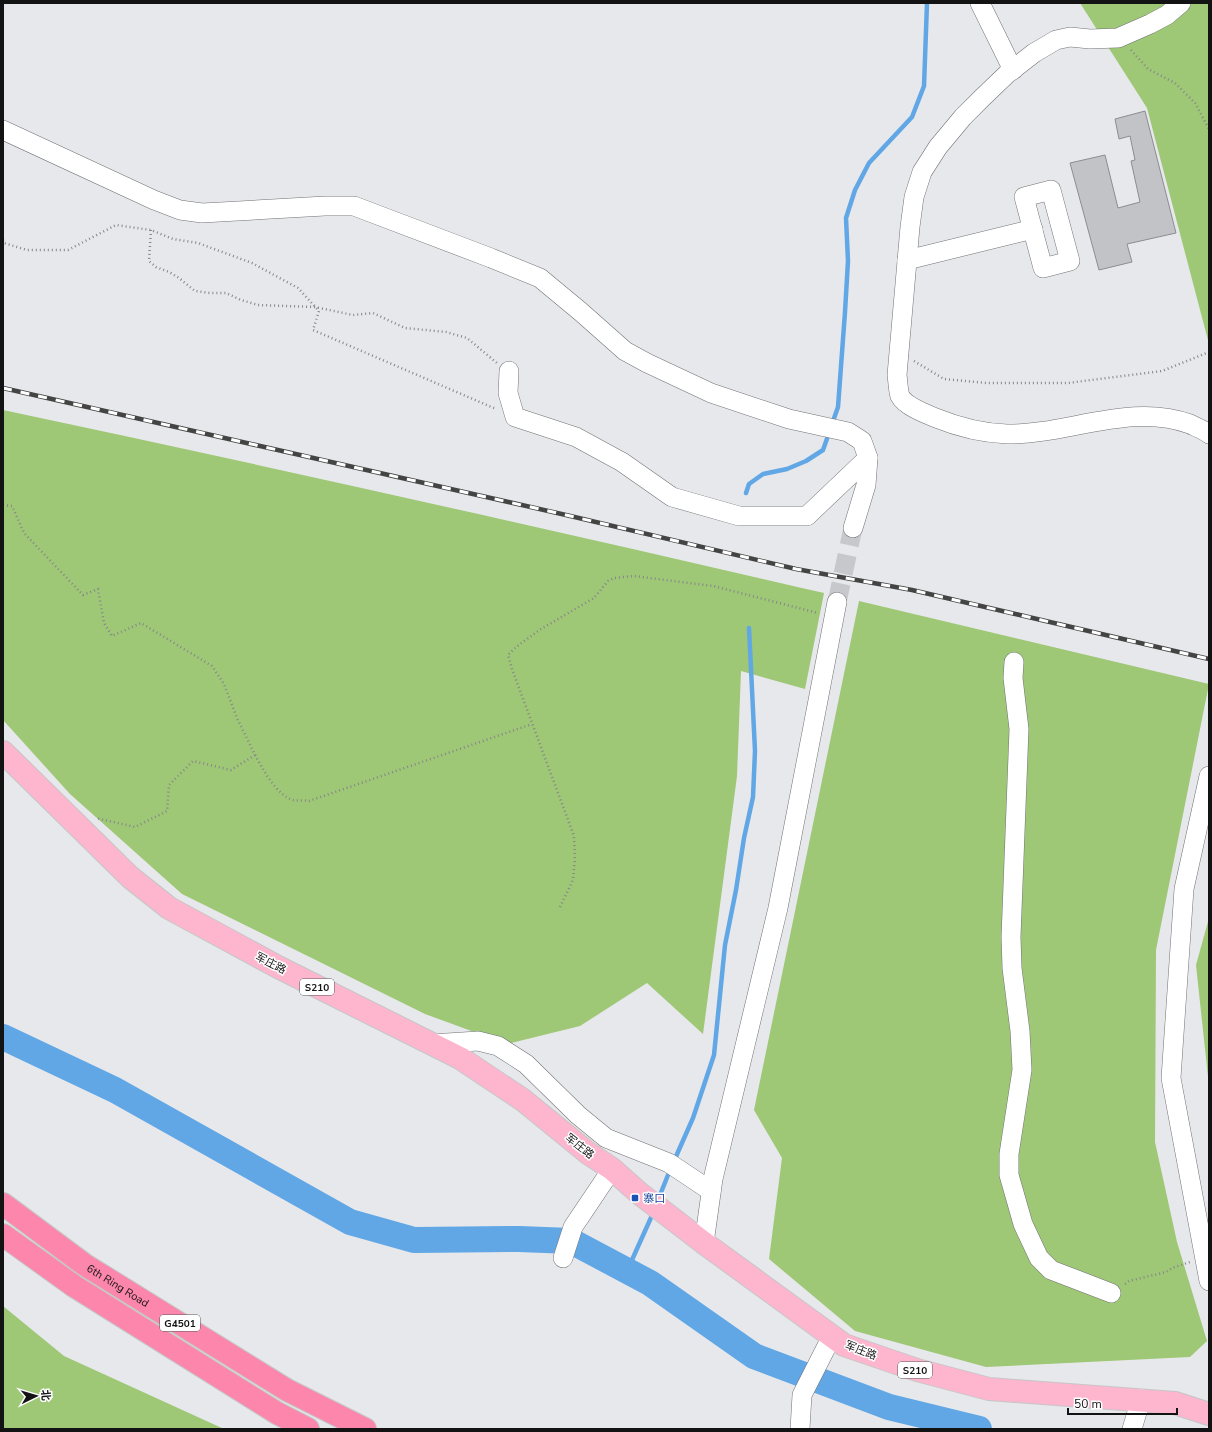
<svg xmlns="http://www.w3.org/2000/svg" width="1212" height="1432" viewBox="0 0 1212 1432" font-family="'Nunito Sans','Noto Sans SC',sans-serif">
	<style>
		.forest { fill: #9ec776 }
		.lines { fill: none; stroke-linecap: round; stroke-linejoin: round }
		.stream { stroke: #61a7e6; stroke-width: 4.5 }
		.river { stroke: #61a7e6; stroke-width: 26 }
		.building { fill: #c2c3c6; stroke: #8c8d90 }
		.minor-tunnel { stroke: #c7c8cb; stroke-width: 19; stroke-dasharray: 19 10; stroke-linecap: butt }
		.minor-casing { stroke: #717275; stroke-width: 20 }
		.major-casing { stroke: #c6c6c7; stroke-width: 24 }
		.highway-casing { stroke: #c6c6c7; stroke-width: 24 }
		.path { stroke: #868789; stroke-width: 2.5; stroke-dasharray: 1 3; stroke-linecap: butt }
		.minor { stroke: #fff; stroke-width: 19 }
		.major { stroke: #fdb6cd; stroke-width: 22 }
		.highway { stroke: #fc86ac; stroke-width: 22 }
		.rail-casing { stroke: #444445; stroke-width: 4.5 }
		.rail { stroke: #fff; stroke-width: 3; stroke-dasharray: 9; stroke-linecap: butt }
		.transit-dot { fill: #1a4fb4; stroke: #fff; stroke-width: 1.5 }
		.labels { text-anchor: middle; stroke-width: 3; stroke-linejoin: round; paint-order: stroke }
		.shield { fill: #fff; stroke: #5a5a5a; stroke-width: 1 }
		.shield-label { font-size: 10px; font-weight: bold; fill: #131314 }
		.street-label { font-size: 11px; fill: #131314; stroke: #fff }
		.transit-label { font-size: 11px; fill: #164399; stroke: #fff; text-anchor: start }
	</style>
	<rect width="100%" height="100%" fill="#e7e8eb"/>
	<g class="forest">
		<polygon points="1080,3 1209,3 1209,344 1147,108"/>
		<path d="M3,410C277,468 551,530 824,593L805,689L741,671L737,776L703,1034L647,983L580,1026L507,1044L425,1014L182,894L70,794L3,720Z"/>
		<polygon points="859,601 1209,684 1156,950 1155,1142 1177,1242 1207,1341 1190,1357 986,1367 855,1331 769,1259 782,1158 754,1110"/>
		<polygon points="1209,918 1209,1086 1196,965"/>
		<polygon points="3,1306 64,1356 224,1429 3,1429"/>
	</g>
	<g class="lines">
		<g class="stream">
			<polyline points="832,424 838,407 845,312 848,261 846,218 855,190 869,163 912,117 924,86 927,3"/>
			<polyline points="746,493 749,484 763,474 787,469 806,461 823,450 829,433"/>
			<polyline points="674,1161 693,1118 714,1055 725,945 736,890 744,838 753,797 755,751 749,628"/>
			<polyline points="658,1200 670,1170"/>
			<polyline points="627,1271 654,1211"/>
		</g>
		<polyline class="river" points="3,1037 115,1090 350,1222 414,1240 519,1239 571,1241 650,1283 754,1356 889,1407 979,1429"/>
	</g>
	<polygon class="building" points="1145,111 1176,233 1127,244 1132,262 1099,270 1070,163 1105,155 1118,208 1140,202 1131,161 1135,160 1130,136 1119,139 1115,119"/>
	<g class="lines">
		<polyline class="minor-tunnel" points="837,602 853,528"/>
		<g class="minor-casing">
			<g id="minor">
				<polyline points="980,3 1013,70"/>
				<path d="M1181,3L1167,15L1150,24L1118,38L1090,39L1070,37L1056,40L1034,53L1007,74L982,98L963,117L938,147L922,172L914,197L910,227L897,375C898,381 898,390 900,396C905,406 926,414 936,418C958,427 982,433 1007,434C1068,435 1130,402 1190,424C1196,427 1204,430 1209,434"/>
				<polyline points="3,130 154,200 180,210 202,213 325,206 354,206 491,258 540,278 581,312 625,351 647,363 711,393 789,419 848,432 862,441 868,458 866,485 853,528"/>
				<polygon points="1051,190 1070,261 1043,268 1024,197"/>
				<polyline points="907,260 1033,229"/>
				<polyline points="509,371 508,393 515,417 576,437 622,462 672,497 739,516 807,516 868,458"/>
				<polyline points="1014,662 1013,678 1019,729 1011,937 1012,968 1020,1031 1022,1070 1009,1154 1009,1175 1023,1224 1039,1258 1051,1270 1111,1293"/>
				<polyline points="1209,776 1184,889 1171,1078 1209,1281"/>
				<polyline points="431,1044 478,1041 498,1046 526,1064 578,1115 606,1138 669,1163 711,1191"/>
				<polyline points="704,1243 713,1179 778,908 837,602"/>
				<polyline points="563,1258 573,1227 612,1169"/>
				<polyline points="800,1429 802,1395 832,1336"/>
				<polyline points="1132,1429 1141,1399"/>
			</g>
		</g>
		<g class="major-casing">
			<polyline id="major" points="3,752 130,877 169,908 278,967 460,1058 523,1100 588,1153 612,1169 639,1193 704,1243 844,1345 917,1370 989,1389 1175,1403 1209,1414"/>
		</g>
		<g class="highway-casing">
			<g id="highway">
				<path id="s1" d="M3,1204L85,1265L287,1390L365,1429"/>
				<polyline points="3,1235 74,1286 277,1413 308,1429"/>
			</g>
		</g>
		<g class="path">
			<polyline points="1131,50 1148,69 1175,83 1195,103 1209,129"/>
			<polyline points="151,230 149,261 156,267 169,272 179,278 195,291 210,293 226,293 241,300 258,305 315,307 353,315 373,313 405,328 446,332 467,338 497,363"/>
			<polyline points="3,240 4,243 27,250 68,250 116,225 151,230 173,239 198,243 252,263 298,288 319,311 313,330 496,409"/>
			<polyline points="914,361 944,379 987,383 1068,383 1162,371 1209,352"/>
			<polyline points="3,505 12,506 24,533 83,595 98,589 104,623 112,636 141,623 212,666 224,684 237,718 255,755 231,770 193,761 169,785 167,811 135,827 96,818"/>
			<path d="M255,755C263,769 276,795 293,800C298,801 304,800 309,801L532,724"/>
			<polyline points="560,907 573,880 575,857 574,836 512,669 508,655 516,647 541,629 594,598 608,581 614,578 634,576 713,586 818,613"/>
			<polyline points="1125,1284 1129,1281 1166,1272 1172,1268 1190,1262"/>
		</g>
		<use href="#minor" class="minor"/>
		<use href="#major" class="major"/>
		<use href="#highway" class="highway"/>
		<g class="rail-casing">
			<polyline id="rail" points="3,388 566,515 796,569 912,590 1209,659"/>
		</g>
		<use href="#rail" class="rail"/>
	</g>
	<rect class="transit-dot" x="631" y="1194" width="8" height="8" rx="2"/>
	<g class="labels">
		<g class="shield">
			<rect x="300" y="979" width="34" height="16" rx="3"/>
			<rect x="160" y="1315" width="40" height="16" rx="3"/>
			<rect x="898" y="1362" width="34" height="16" rx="3"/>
		</g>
		<g class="shield-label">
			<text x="317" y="991">S210</text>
			<text x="180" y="1327">G4501</text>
			<text x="915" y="1374">S210</text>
		</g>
		<g class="street-label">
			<text transform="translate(271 963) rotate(27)" y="4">军庄路</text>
			<text transform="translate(580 1146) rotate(38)" y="4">军庄路</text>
			<text dy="4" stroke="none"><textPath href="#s1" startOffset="141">6th Ring Road</textPath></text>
			<text transform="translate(861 1350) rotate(21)" y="4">军庄路</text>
		</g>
		<g class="transit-label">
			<text x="643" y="1202">寨口</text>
		</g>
	</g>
	<rect width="1212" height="1432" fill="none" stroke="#131314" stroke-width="8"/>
	<g transform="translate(36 1396) rotate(85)" stroke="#ffffff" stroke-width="3" paint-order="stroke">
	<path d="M0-3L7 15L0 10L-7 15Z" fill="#131314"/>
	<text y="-6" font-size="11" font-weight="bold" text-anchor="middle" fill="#131314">北</text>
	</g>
	<path d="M1068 1408v6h109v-6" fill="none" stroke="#131314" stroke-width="2"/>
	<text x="1074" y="1408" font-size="12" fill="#131314" stroke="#ffffff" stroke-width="3" paint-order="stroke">50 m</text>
</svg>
